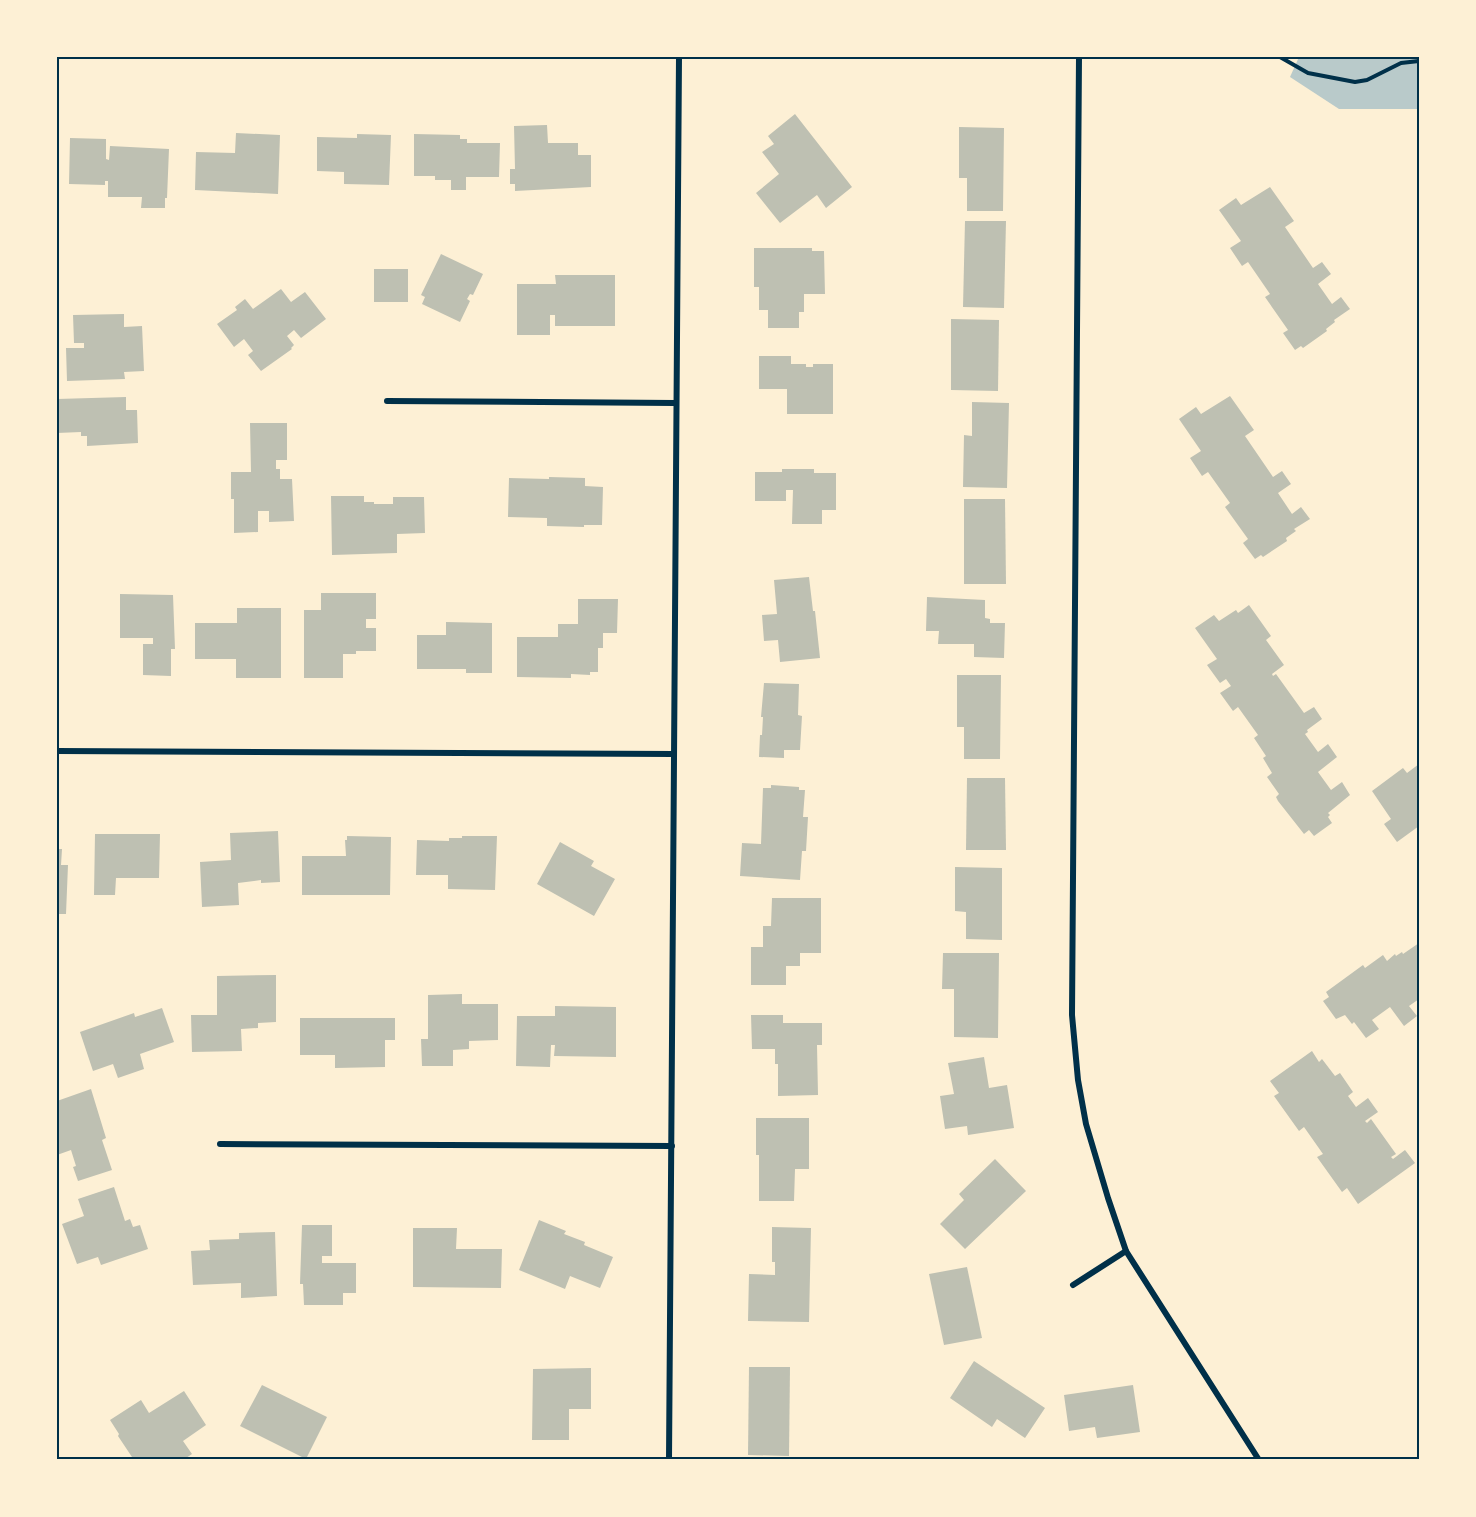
<svg xmlns="http://www.w3.org/2000/svg" width="1476" height="1517" viewBox="0 0 1476 1517" font-family="Arial,sans-serif">
	<style>
		.green { fill: #b9caca }
		.building { fill: #bec0b2 }
		.lines { fill: none; stroke-linecap: round; stroke-linejoin: round }
		.path { stroke: #003049; stroke-width: 4 }
		.minor { stroke: #003049; stroke-width: 6 }
		.neatline { fill: none; stroke: #003049; stroke-width: 2 }
	</style>
	<rect width="100%" height="100%" fill="#fdf0d5"/>
	<polygon class="green" points="1299,57 1419,57 1419,109 1339,109 1290,77"/>
	<g class="building">
		<polygon points="795,114 852,187 826,208 817,195 780,223 756,193 779,174 762,152 774,144 768,136"/>
		<polygon points="547,125 548,143 578,143 578,155 591,155 591,187 515,191 515,184 510,184 510,169 515,169 514,126"/>
		<polygon points="959,127 1004,128 1003,211 967,211 967,178 959,178"/>
		<polygon points="236,133 280,135 278,194 195,190 196,152 235,153"/>
		<polygon points="357,134 391,135 389,185 344,184 344,172 317,171 317,137 357,138"/>
		<polygon points="414,134 460,135 460,139 467,139 467,143 500,143 499,177 466,177 466,190 451,190 451,180 435,180 435,176 414,176"/>
		<polygon points="70,138 106,139 106,159 109,160 110,146 169,149 167,198 165,198 165,208 141,208 142,197 108,197 108,181 105,181 105,185 69,184"/>
		<polygon points="1270,187 1294,221 1285,227 1313,268 1322,262 1331,274 1318,284 1332,304 1341,297 1350,309 1334,320 1335,322 1326,329 1327,331 1303,348 1301,346 1295,350 1283,333 1288,330 1265,297 1270,294 1248,262 1242,266 1230,248 1241,241 1219,210 1236,198 1241,205"/>
		<polygon points="965,221 1006,221 1004,308 963,307"/>
		<polygon points="754,248 812,248 812,251 824,251 825,294 804,294 804,312 799,312 799,328 768,328 768,310 759,310 759,287 754,287"/>
		<polygon points="441,254 483,274 473,295 470,294 467,299 470,301 460,322 422,304 425,297 421,295"/>
		<rect x="374" y="269" width="34" height="33"/>
		<polygon points="555,275 615,275 615,326 555,326 555,315 550,315 550,335 517,335 517,284 556,284"/>
		<polygon points="281,289 291,302 305,292 326,319 301,338 294,330 287,336 294,345 291,348 292,349 261,371 248,355 253,351 244,339 234,347 217,324 237,310 235,307 245,299 253,309"/>
		<polygon points="124,314 124,327 142,326 144,371 124,372 125,379 67,381 66,348 84,348 84,343 74,343 73,315"/>
		<polygon points="951,319 999,320 998,391 951,390"/>
		<polygon points="759,356 791,356 791,364 806,364 806,367 813,367 813,364 833,364 833,414 787,414 787,389 759,389"/>
		<polygon points="1230,396 1254,430 1245,436 1273,477 1282,471 1291,484 1278,493 1292,514 1301,507 1310,519 1294,529 1296,531 1286,538 1287,541 1263,557 1261,555 1255,559 1243,543 1248,539 1225,507 1230,503 1208,472 1202,476 1190,458 1201,451 1179,419 1196,407 1201,414"/>
		<polygon points="126,397 126,410 137,410 138,443 87,446 87,436 81,436 81,432 57,433 57,399"/>
		<polygon points="972,402 1009,403 1007,488 963,487 964,435 972,436"/>
		<polygon points="250,423 287,423 287,460 276,460 276,469 280,469 280,479 292,479 294,521 269,522 269,511 258,511 258,532 234,533 234,499 231,499 231,472 251,472"/>
		<polygon points="782,469 814,469 814,473 836,473 836,510 822,510 822,524 792,524 793,490 786,490 786,501 755,501 755,472 782,472"/>
		<polygon points="549,477 585,478 585,486 603,487 602,525 584,525 584,527 547,526 547,518 508,517 509,478 549,479"/>
		<polygon points="331,496 364,496 364,502 374,502 374,504 393,504 393,497 424,497 425,533 397,534 397,553 332,555"/>
		<polygon points="964,499 1005,499 1006,584 964,584"/>
		<polygon points="809,577 813,611 815,611 820,658 780,662 778,640 764,641 762,615 777,614 774,580"/>
		<polygon points="321,593 376,593 376,619 366,619 366,628 376,628 376,651 356,651 356,654 343,654 343,678 304,678 304,610 321,610"/>
		<polygon points="120,594 173,595 175,649 171,649 171,676 143,675 143,644 153,644 153,638 120,638"/>
		<polygon points="927,597 985,600 985,618 990,619 990,623 1005,623 1004,658 974,657 974,644 938,644 939,631 926,631"/>
		<polygon points="578,599 618,599 617,633 603,633 603,648 598,648 598,672 590,672 590,675 571,674 571,678 517,677 517,637 558,637 558,624 578,624"/>
		<polygon points="1249,605 1271,636 1266,640 1284,665 1272,674 1273,676 1276,674 1304,713 1314,707 1322,719 1307,730 1308,732 1305,734 1318,752 1328,744 1337,757 1318,772 1331,790 1342,782 1350,795 1328,813 1330,815 1328,817 1332,823 1314,836 1309,830 1304,834 1278,801 1276,797 1279,794 1267,777 1272,773 1263,758 1266,756 1254,738 1258,735 1238,707 1233,711 1220,693 1231,686 1226,679 1220,683 1207,665 1217,659 1195,628 1214,615 1219,621 1236,610 1238,613"/>
		<polygon points="237,608 281,608 281,678 236,678 236,659 195,659 195,623 237,623"/>
		<polygon points="446,622 492,623 492,673 466,673 466,669 417,669 417,635 446,635"/>
		<polygon points="957,675 1001,675 1000,759 964,759 964,727 957,727"/>
		<polygon points="764,683 799,684 798,715 802,716 800,750 784,750 784,758 759,757 760,735 762,735 763,717 761,717"/>
		<polygon points="1419,764 1419,826 1397,842 1384,824 1391,819 1372,791 1403,768 1407,773"/>
		<polygon points="967,778 1005,778 1006,850 966,850"/>
		<polygon points="771,785 799,787 799,790 805,790 803,817 808,817 806,851 802,851 800,880 740,876 742,843 761,844 763,788 771,788"/>
		<polygon points="278,831 280,882 261,883 261,880 238,883 239,905 202,907 200,862 231,860 230,833"/>
		<polygon points="95,834 160,834 159,878 116,878 115,895 94,895"/>
		<polygon points="347,836 391,837 390,895 302,895 302,856 346,856 345,840 347,840"/>
		<polygon points="462,836 497,836 495,890 448,889 448,875 416,875 417,840 449,841 449,838 462,838"/>
		<polygon points="560,842 594,861 591,866 615,879 594,916 537,884"/>
		<polygon points="57,849 62,849 61,865 68,865 66,914 57,914"/>
		<polygon points="955,867 1002,868 1002,940 966,939 966,912 955,911"/>
		<polygon points="772,898 821,898 821,953 800,953 800,966 786,966 786,985 751,985 751,947 763,947 763,926 771,926"/>
		<polygon points="1419,943 1419,999 1409,1006 1417,1016 1404,1026 1390,1007 1372,1020 1379,1029 1366,1038 1354,1022 1352,1024 1345,1015 1336,1019 1323,1001 1329,997 1326,992 1363,965 1365,968 1383,955 1387,961 1395,954 1396,956 1402,952 1403,954"/>
		<polygon points="943,953 999,953 998,1038 954,1037 954,989 942,989"/>
		<polygon points="276,975 276,1022 258,1023 258,1028 241,1029 242,1051 192,1052 191,1015 217,1015 217,976"/>
		<polygon points="462,994 462,1004 498,1004 498,1040 469,1041 469,1049 453,1050 453,1066 422,1066 421,1039 428,1039 428,995"/>
		<polygon points="555,1006 616,1007 616,1057 554,1056 555,1045 551,1045 550,1067 516,1066 517,1016 555,1016"/>
		<polygon points="162,1008 174,1042 140,1054 144,1069 118,1078 113,1064 93,1071 80,1032 134,1013 135,1017"/>
		<polygon points="751,1015 783,1015 783,1023 822,1023 822,1045 817,1045 818,1095 778,1096 778,1064 775,1064 775,1049 752,1049"/>
		<polygon points="300,1018 395,1018 395,1040 385,1040 385,1067 335,1068 335,1055 300,1055"/>
		<polygon points="1312,1051 1319,1062 1322,1059 1335,1076 1340,1073 1353,1092 1348,1096 1356,1107 1368,1098 1378,1112 1365,1121 1367,1123 1371,1119 1396,1154 1391,1157 1393,1159 1405,1150 1415,1163 1358,1204 1347,1188 1342,1192 1317,1157 1323,1154 1304,1127 1299,1131 1274,1096 1279,1093 1270,1081"/>
		<polygon points="984,1057 989,1088 1007,1085 1014,1128 968,1135 967,1126 945,1129 940,1096 954,1094 948,1063"/>
		<polygon points="91,1089 106,1138 102,1140 112,1170 78,1181 73,1167 76,1166 71,1150 57,1155 57,1101"/>
		<polygon points="756,1118 809,1118 809,1169 795,1169 794,1201 759,1201 759,1155 756,1155"/>
		<polygon points="995,1159 1026,1191 965,1249 940,1224 964,1200 959,1194"/>
		<polygon points="114,1187 125,1221 130,1219 133,1227 140,1225 148,1249 101,1265 98,1257 77,1264 62,1224 84,1216 78,1199"/>
		<polygon points="539,1220 566,1231 564,1234 585,1242 584,1245 613,1257 600,1288 570,1276 565,1289 519,1270"/>
		<polygon points="302,1225 332,1225 332,1256 322,1256 322,1263 356,1263 356,1293 343,1293 343,1305 304,1305 303,1284 300,1284"/>
		<polygon points="772,1227 811,1228 809,1322 748,1321 749,1274 775,1275 775,1262 772,1262"/>
		<polygon points="413,1228 457,1228 456,1249 502,1249 501,1288 413,1287"/>
		<polygon points="275,1232 277,1296 241,1298 241,1283 193,1285 191,1251 210,1250 209,1240 239,1239 239,1233"/>
		<polygon points="967,1267 982,1338 944,1345 929,1274"/>
		<polygon points="974,1361 1045,1408 1025,1438 997,1419 992,1427 950,1398"/>
		<polygon points="749,1367 790,1367 789,1456 748,1455"/>
		<polygon points="591,1368 591,1409 569,1409 569,1440 532,1440 533,1369"/>
		<polygon points="262,1385 327,1417 306,1459 240,1426"/>
		<polygon points="1133,1385 1140,1432 1097,1438 1095,1427 1069,1431 1064,1395"/>
		<polygon points="184,1391 206,1425 183,1441 192,1454 183,1460 134,1460 118,1436 119,1434 110,1420 141,1400 149,1413"/>
	</g>
	<g class="lines">
		<polyline class="path" points="1280,57 1308,73 1355,82 1367,80 1401,63 1419,61"/>
		<g class="minor">
			<polyline points="1079,57 1072,1015 1078,1080 1086,1124 1108,1198 1126,1251 1259,1460"/>
			<polyline points="387,401 675,403"/>
			<polyline points="57,751 674,754"/>
			<polyline points="220,1144 672,1146"/>
			<polyline points="1073,1285 1126,1251"/>
			<polyline points="669,1460 679,57"/>
		</g>
	</g>
	<rect width="1476" height="1517" fill="none" stroke="#fdf0d5" stroke-width="117"/>
	<rect x="58" y="58" width="1360" height="1400" class="neatline"/>
</svg>
